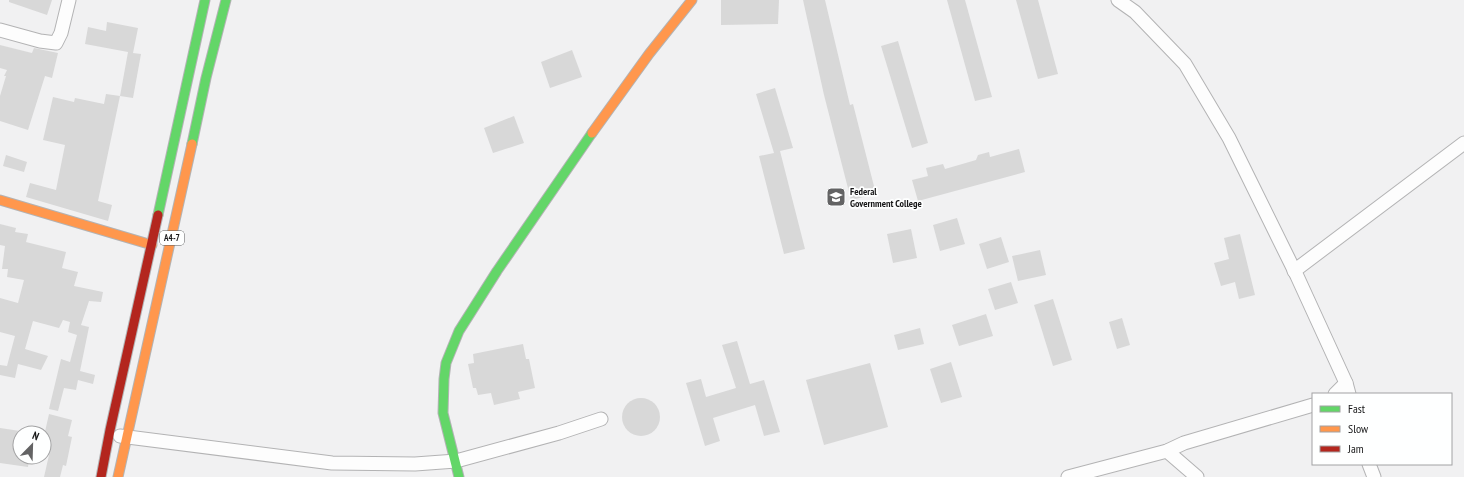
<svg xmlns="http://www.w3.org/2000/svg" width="1464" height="477" viewBox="0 0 1464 477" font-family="'PT Sans Narrow',sans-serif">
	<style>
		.building { fill: #d8d8d8 }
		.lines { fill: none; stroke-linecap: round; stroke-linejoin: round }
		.street-casing { stroke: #b3b3b4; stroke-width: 15 }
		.fast-casing { stroke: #b3b3b4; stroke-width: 11 }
		.slow-casing { stroke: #b3b3b4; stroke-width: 11 }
		.jam-casing { stroke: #b3b3b4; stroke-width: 11 }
		.street { stroke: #fdfdfd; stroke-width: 13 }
		.fast { stroke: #63d668; stroke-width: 9 }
		.slow { stroke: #ff974d; stroke-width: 9 }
		.jam { stroke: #b3261e; stroke-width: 9 }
		.labels { text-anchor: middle; stroke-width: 3.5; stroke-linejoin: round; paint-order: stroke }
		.shield { fill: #feffff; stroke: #5c5d5d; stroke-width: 1 }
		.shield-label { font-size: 9px; font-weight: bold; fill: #171718 }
		.poi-label { font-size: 10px; font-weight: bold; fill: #171718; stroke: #feffff; text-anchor: start }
	</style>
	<rect width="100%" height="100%" fill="#f1f1f2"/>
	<g class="building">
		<polygon points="9,0 52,0 47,15 9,2"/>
		<polygon points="721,0 779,0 778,24 721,25"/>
		<polygon points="803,0 825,0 850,105 853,104 876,194 851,200 824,95"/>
		<polygon points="947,0 965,0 992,97 975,101"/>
		<polygon points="1016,0 1038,0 1058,74 1038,79"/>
		<polygon points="107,22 138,28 133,53 141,54 133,98 120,96 128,52 85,44 88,27 106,31"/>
		<polygon points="898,41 928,143 912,148 881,46"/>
		<polygon points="0,45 32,53 34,48 58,53 52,78 45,76 28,130 0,121 0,96 6,76 4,76 7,70 0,68"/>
		<polygon points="572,50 582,77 550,88 541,62"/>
		<polygon points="775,88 793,148 780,151 805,249 784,254 759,156 774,153 756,94"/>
		<polygon points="106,94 120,96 98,201 112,205 108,221 26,197 30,183 56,190 65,145 43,140 53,97 74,102 75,98 104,104"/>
		<polygon points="514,116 524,143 493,153 484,128"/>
		<polygon points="1019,149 1025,172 918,201 912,180 928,176 926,168 943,164 945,169 976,160 978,155 989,152 990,157"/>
		<polygon points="6,155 27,162 24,172 3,166"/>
		<polygon points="957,218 965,244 940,251 933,225"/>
		<polygon points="0,224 16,228 15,232 28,234 26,242 66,252 62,268 78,272 74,286 103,292 101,302 89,301 81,325 89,327 80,371 95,375 93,384 78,380 76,390 64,388 58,411 49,409 61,359 70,362 77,335 68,332 70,322 63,320 59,328 33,321 25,349 48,356 41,370 18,364 15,378 0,375 0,365 7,366 15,336 0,332 0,298 18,303 24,280 7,277 8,269 2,269 5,246 0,245"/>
		<polygon points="911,229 917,258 893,263 887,234"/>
		<polygon points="1240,234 1255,295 1239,299 1235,282 1221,286 1214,263 1229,259 1224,238"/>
		<polygon points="1001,237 1009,262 987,269 979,244"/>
		<polygon points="1040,250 1046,275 1018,281 1012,256"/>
		<polygon points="1011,282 1018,303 995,310 988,289"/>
		<polygon points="1053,299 1072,360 1053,366 1034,305"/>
		<polygon points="986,314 993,336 959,346 952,325"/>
		<polygon points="1122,318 1130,345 1117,349 1109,322"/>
		<polygon points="920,328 924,344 898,350 894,335"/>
		<polygon points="737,341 750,384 764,380 780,432 764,436 755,405 713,418 720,441 705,446 686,383 701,379 706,397 736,388 722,345"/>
		<polygon points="523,344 526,359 529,359 535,388 518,392 520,399 494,405 491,393 478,395 476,388 473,388 468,364 474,363 473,354"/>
		<polygon points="951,362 962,397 941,403 930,369"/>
		<polygon points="870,363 888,427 824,445 806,380"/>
		<circle cx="641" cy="417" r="19"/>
		<polygon points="49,414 72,420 68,436 72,437 66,466 63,465 60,477 44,477 49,455 44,454 44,436"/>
		<polygon points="0,428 20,431 20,457 29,457 28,467 0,463"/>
	</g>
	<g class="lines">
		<g class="street-casing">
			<g id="street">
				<polyline points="1118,0 1135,12 1185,64 1229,138 1297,276 1346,383 1349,394"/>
				<polyline points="0,30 40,41 56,43 61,33 69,0"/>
				<polyline points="1294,271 1464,143"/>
				<polyline points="1335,394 1346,383"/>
				<polyline points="120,436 332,463 415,464 456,461 559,433 601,419"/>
				<polyline points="1167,451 1197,477"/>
				<polyline points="1369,464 1374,477"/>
				<polyline points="1068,477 1167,451 1184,443 1313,405"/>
			</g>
		</g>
		<g class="fast-casing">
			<g id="fast">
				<polyline points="192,144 206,78 226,0"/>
				<polyline points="158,215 205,0"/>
				<polyline points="459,477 443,413 444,379 446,363 459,331 497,271 592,133"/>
			</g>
		</g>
		<g class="slow-casing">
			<g id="slow">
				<polyline points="592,133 649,54 692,0"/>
				<polyline points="0,200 152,245"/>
				<polyline points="118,477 192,144"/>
			</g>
		</g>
		<g class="jam-casing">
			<polyline id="jam" points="101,477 110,430 158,215"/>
		</g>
		<use href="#street" class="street"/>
		<use href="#fast" class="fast"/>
		<use href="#slow" class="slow"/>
		<use href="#jam" class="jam"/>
	</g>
	<defs>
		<g id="school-square" transform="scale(1)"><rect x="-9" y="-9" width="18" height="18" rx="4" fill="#636364" stroke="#feffff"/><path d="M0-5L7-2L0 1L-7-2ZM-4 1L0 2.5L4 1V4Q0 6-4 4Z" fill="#fff"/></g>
	</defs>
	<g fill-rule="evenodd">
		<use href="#school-square" x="836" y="197"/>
	</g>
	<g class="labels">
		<rect class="shield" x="160" y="231" width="24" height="14" rx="3"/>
		<g class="shield-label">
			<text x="172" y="241">A4-7</text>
		</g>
		<g class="poi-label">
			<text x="850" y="195">Federal<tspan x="850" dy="12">Government College</tspan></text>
		</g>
	</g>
	<rect x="1312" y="393" width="140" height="72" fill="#feffff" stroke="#a2a2a3"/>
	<rect x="1320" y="406" width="20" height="6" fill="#63d668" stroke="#a2a2a3"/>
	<text x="1348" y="413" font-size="12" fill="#171718">Fast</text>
	<rect x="1320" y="426" width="20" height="6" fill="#ff974d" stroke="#a2a2a3"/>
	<text x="1348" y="433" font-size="12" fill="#171718">Slow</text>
	<rect x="1320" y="446" width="20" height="6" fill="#b3261e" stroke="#a2a2a3"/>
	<text x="1348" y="453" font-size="12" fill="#171718">Jam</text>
	<g transform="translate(32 445) rotate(23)"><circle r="19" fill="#feffff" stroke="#a2a2a3"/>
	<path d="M0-3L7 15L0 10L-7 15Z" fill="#636364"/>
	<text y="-6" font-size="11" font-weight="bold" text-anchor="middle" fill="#171718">N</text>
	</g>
</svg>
